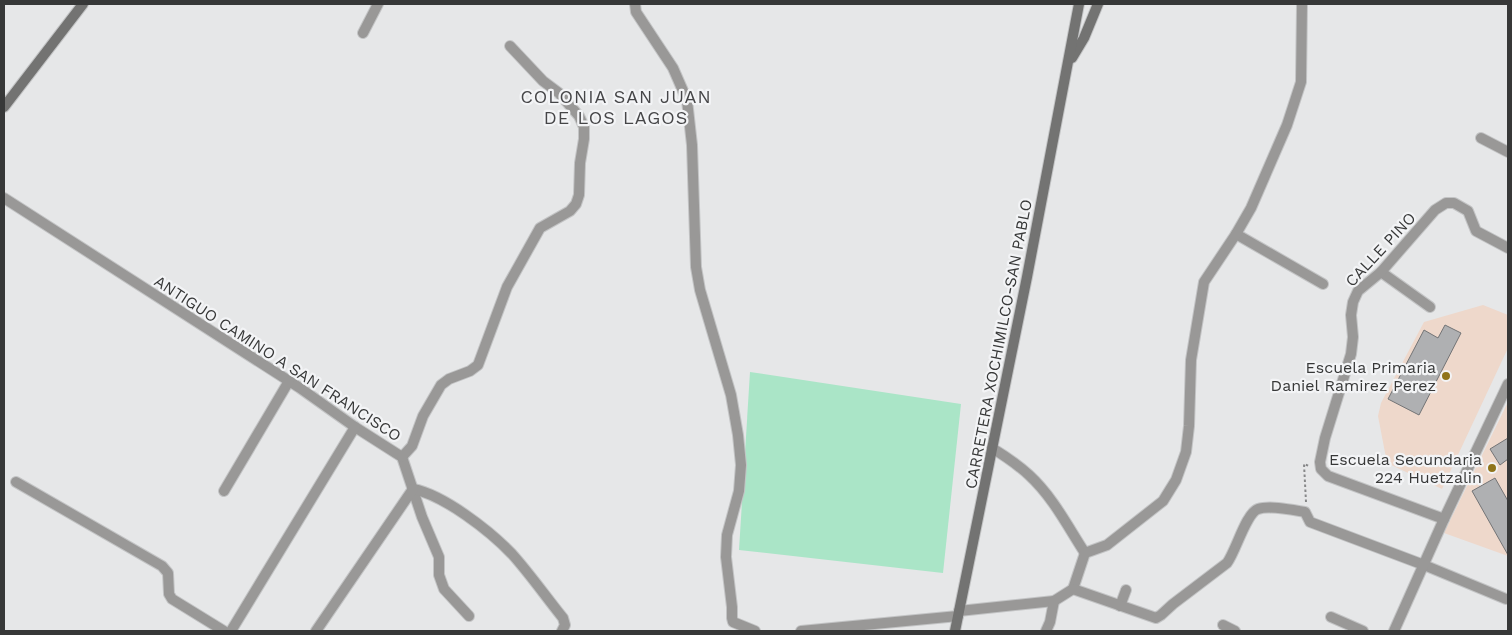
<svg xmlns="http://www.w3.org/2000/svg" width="1512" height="635" viewBox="0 0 1512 635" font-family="'Work Sans',sans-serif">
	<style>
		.education { fill: #eed8cb }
		.green { fill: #aae5c7 }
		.building { fill: #afb0b2; stroke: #737476 }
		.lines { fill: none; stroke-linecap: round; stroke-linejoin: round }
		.street-casing { stroke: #c3c4c5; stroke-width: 12 }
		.secondary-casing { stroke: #c3c4c5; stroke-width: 12 }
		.path { stroke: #878889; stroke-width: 2; stroke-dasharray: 2.5 2.5; stroke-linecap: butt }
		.street { stroke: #999897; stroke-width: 10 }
		.secondary { stroke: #737372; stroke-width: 10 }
		.poi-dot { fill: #90741a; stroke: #f3f4f6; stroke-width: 2 }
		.labels { text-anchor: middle; stroke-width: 4.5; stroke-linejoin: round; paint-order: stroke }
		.street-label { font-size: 16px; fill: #373838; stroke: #f3f4f6 }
		.poi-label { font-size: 16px; fill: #373838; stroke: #f3f4f6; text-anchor: end }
		.neighbourhood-label { font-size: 18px; letter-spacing: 1px; fill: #464648; stroke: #f3f4f6 }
	</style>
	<rect width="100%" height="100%" fill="#e6e7e8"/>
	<g class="education">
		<polygon points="1483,305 1508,315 1508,348 1442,489 1387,463 1378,416 1381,403 1424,322"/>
		<polygon points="1508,402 1508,556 1444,533"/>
	</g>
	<polygon class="green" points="750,372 961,404 943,573 739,550"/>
	<g class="building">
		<polygon points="1445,325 1461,333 1419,415 1388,399 1424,330 1438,338"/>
		<polygon points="1508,438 1508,459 1500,465 1490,449"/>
		<polygon points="1495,478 1508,501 1508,555 1472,491"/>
	</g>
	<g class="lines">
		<g class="street-casing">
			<g id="street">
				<polyline points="635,4 636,12 673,68 687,100 692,145 696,267 700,290 731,395 738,435 741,465 739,491 727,535 726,557 732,607 732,618 733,622 755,631"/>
				<polyline points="363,33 378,4"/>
				<polyline points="1481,138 1508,152"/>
				<polyline points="4,198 300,388 355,427 402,457 422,517 439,557 439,575 444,589 469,616"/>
				<polyline points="1236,234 1323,284"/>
				<polyline points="1381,272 1430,307"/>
				<path d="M992,448C1005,456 1018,465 1029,475C1053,497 1068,527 1085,553"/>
				<polyline points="402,457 412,446 423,416 441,385 449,379 470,371 478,365 507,287 540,228 570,211 576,204 579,195 580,163 584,139 584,127 579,116 559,93 543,81 510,46"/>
				<polyline points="16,482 162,566 168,573 169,594 172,599 224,631"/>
				<path d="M413,489C444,495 490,531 512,554C530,574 546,597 563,618L565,625L562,631"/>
				<polyline points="224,491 289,381"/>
				<polyline points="1444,519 1328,476 1321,469 1320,462 1325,438 1351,354 1353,337 1351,315 1353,302 1358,291 1381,272 1435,210 1446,203 1454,203 1468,211 1476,231 1508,248"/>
				<polyline points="1073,589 1085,553 1107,545 1163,501 1176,480 1186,452 1189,426 1191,360 1204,282 1236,234 1251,208 1287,125 1301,82 1302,4"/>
				<polyline points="1120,606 1126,590"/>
				<path d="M959,611L1054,601L1073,589L1156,618L1161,615L1173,604L1227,563C1236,551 1246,513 1258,509C1270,505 1293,510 1305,512L1310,522L1424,565L1506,599"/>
				<polyline points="1331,617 1363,631"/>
				<polyline points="1223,625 1235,631"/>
				<polyline points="231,631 355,427"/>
				<polyline points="316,631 413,489"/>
				<polyline points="801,631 958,616"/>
				<polyline points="1046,631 1050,622 1054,601"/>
				<polyline points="1394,631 1444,519 1508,384"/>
			</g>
		</g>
		<g class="secondary-casing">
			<g id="secondary">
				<polyline points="1072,58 1084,38 1098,4"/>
				<polyline points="4,107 83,4"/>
				<polyline points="955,631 1027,277 1079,4"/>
			</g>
		</g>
		<polyline class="path" points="1306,502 1304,464 1309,466"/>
		<use href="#street" class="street"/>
		<use href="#secondary" class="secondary"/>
	</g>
	<g class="poi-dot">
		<circle cx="1446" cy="376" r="5"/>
		<circle cx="1492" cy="468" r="5"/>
	</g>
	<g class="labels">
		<g class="street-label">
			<text transform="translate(1380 249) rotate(-47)" y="6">CALLE PINO</text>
			<text transform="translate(998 344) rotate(-79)" y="6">CARRETERA XOCHIMILCO-SAN PABLO</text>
			<text transform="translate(278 358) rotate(33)" y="6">ANTIGUO CAMINO A SAN FRANCISCO</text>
		</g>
		<g class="poi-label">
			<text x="1436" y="373">Escuela Primaria<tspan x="1436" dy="18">Daniel Ramirez Perez</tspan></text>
			<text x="1482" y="465">Escuela Secundaria<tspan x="1482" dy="18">224 Huetzalin</tspan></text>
		</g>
		<g class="neighbourhood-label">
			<text x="616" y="103">COLONIA SAN JUAN<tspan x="616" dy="21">DE LOS LAGOS</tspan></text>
		</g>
	</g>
	<rect width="1512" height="635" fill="none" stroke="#373838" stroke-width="10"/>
</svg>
